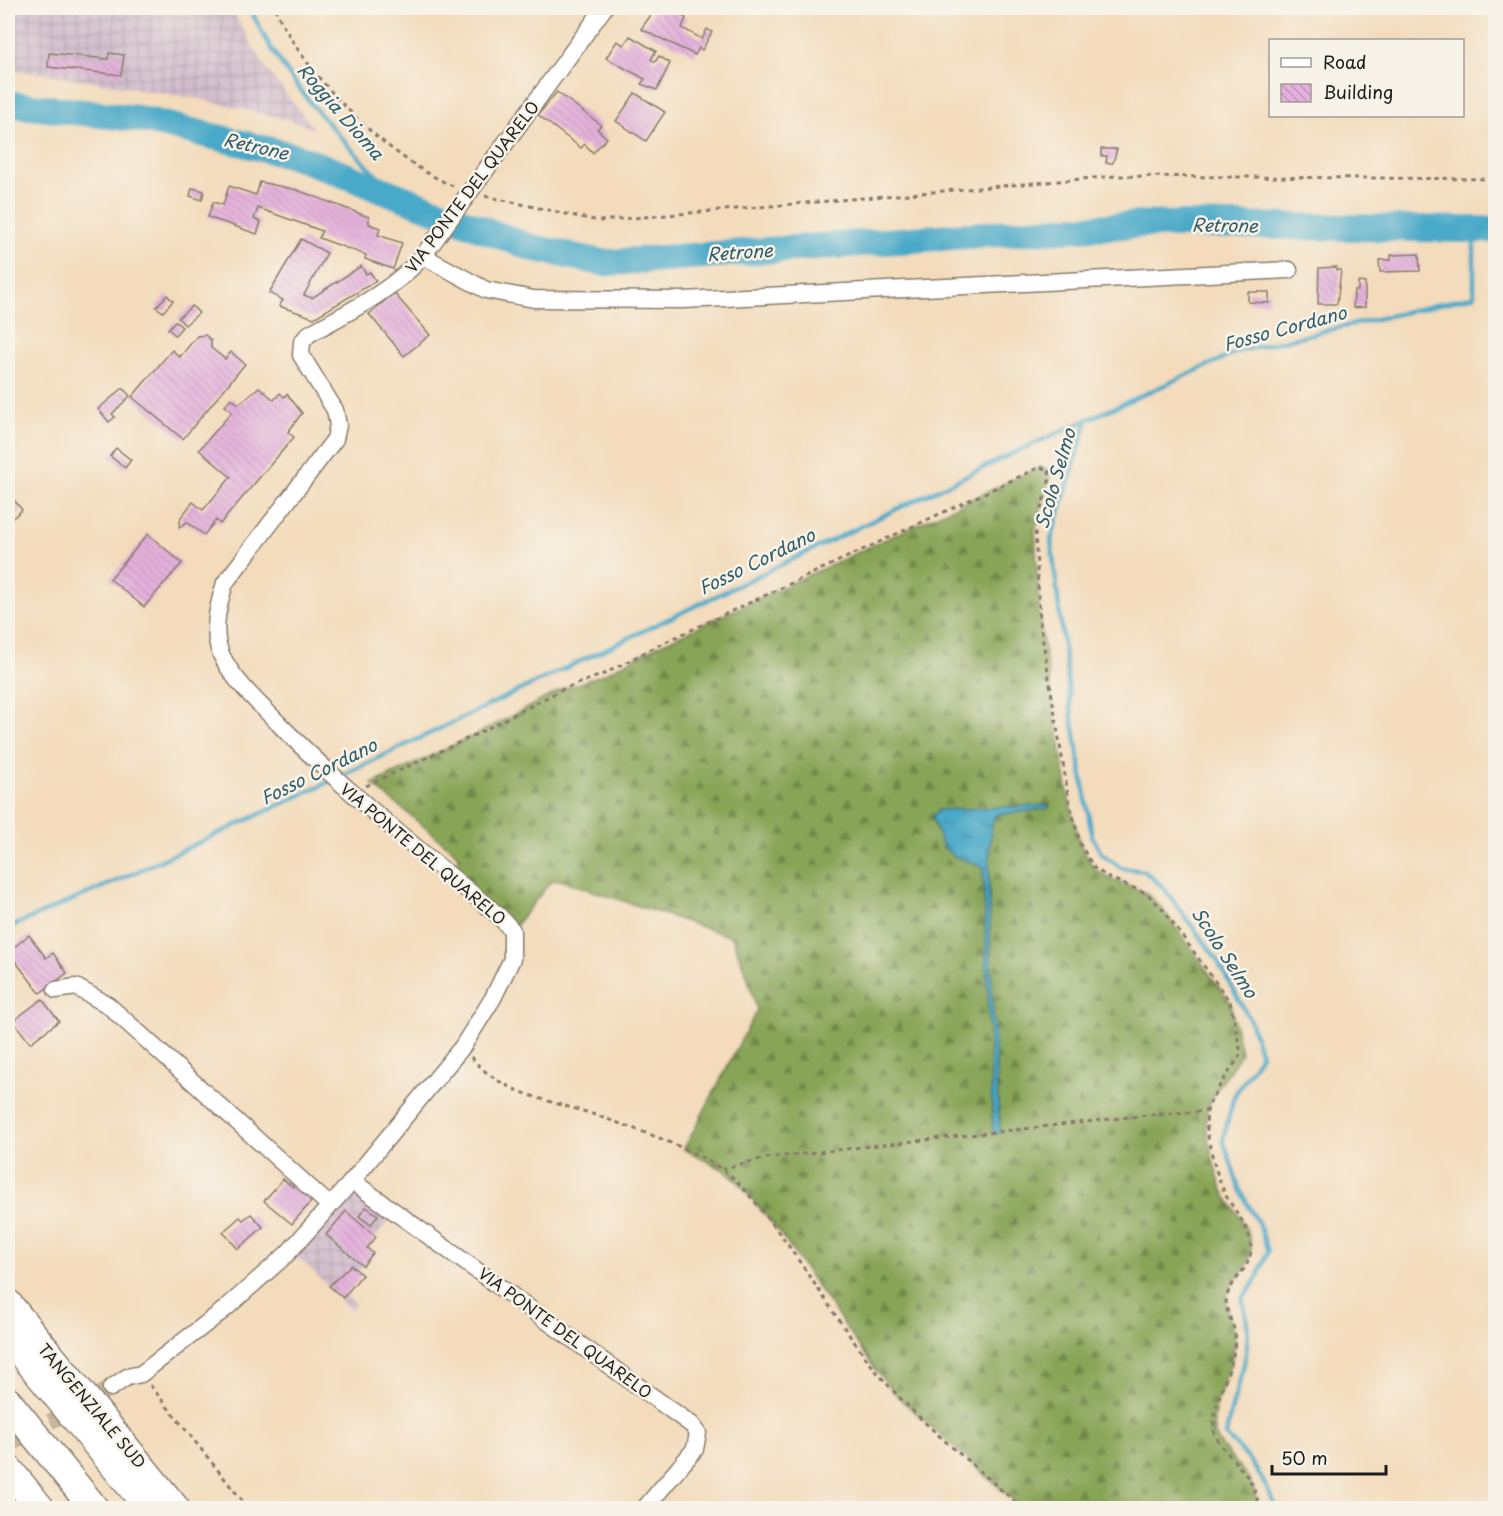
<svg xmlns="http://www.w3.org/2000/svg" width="1503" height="1516" viewBox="0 0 1503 1516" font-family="'Playpen Sans',sans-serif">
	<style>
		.industrial { fill: url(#industrial-grid) }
		.forest { fill: url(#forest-firs); stroke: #52603a; stroke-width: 1.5 }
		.water { fill: url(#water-ripples); stroke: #326272; stroke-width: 1.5 }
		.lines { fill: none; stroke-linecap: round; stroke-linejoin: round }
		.stream { stroke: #49a9c8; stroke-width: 4.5 }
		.river { stroke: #49a9c8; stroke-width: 27 }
		.building { fill: url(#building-back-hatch) }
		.street-tunnel { stroke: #c8b59b; stroke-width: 16; stroke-dasharray: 16 8; stroke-linecap: butt }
		.street-casing { stroke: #887c6c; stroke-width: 19 }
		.highway-casing { stroke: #887c6c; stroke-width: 31 }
		.path { stroke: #887c6c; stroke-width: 3; stroke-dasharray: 4.5 4.5; stroke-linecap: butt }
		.street { stroke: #fff; stroke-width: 16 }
		.highway { stroke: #fff; stroke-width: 28 }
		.labels { text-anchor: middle; stroke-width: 5; stroke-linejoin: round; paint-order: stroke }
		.street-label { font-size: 16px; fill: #1c1c1c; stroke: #f7f3e8 }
		.water-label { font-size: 18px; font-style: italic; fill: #305b69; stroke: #f7f3e8 }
	</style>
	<defs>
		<pattern id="industrial-grid" width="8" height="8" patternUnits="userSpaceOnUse" patternTransform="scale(1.5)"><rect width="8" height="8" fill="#d1bdcc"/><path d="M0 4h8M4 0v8" fill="none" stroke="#b3a2af"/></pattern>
		<pattern id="forest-firs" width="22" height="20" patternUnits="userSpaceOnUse" patternTransform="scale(1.5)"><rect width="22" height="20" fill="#88a457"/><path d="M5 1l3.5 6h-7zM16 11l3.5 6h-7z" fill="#6e8547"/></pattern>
		<pattern id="water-ripples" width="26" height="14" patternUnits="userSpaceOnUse" patternTransform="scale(1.5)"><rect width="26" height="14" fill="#49a9c8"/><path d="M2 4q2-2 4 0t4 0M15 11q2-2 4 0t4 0" fill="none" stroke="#3c89a2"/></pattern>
		<pattern id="building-back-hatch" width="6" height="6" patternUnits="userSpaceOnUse" patternTransform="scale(1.5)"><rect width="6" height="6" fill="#e4b0db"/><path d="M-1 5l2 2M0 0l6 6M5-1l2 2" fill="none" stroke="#c397bb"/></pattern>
	</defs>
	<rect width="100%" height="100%" fill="#f7f3e8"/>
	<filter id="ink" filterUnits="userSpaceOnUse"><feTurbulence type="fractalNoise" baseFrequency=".0167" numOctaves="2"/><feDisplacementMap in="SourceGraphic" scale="12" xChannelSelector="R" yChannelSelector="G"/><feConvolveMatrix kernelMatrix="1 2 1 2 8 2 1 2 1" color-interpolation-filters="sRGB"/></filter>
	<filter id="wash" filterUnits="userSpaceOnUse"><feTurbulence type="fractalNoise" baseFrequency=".008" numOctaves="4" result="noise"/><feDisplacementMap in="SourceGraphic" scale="24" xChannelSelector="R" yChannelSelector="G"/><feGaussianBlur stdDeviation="1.35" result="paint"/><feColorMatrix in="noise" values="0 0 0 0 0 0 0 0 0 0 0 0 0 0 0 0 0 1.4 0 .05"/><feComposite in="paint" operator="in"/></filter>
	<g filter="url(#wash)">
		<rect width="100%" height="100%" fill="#f3dbbb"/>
		<g class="industrial">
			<polygon points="8,8 231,8 265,67 314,129 293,121 204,100 48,74 8,70"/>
			<polygon points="353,1185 395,1214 367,1247 373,1253 359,1271 362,1275 346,1294 355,1305 350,1310 306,1264 292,1256"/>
		</g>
		<path class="forest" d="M1040,467L1049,470L1050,478L1035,530L1040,623L1069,800L1080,844L1094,868L1109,878L1146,893L1161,907L1230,1002L1241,1053C1233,1069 1210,1095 1207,1112C1203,1129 1218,1185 1228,1199C1237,1214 1251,1230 1251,1248C1251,1269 1232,1278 1227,1296C1223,1311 1234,1321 1235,1335C1236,1369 1210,1399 1214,1432C1215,1442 1241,1467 1249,1479C1254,1487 1257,1499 1260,1508H1022L898,1397L875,1369L777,1229L738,1182L722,1169L684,1149L757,1010L747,976L732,937L560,880L551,881L512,930L448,874L459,858L456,853L372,784L473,736L563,689L604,674L657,646Z"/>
		<path class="water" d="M1049,805V808L1044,809L996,815C979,829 998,1094 1000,1133H993L983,867L954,856L943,847L932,817L939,810Z"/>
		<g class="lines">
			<g class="stream">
				<path d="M250,8C284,83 342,139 398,198"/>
				<path d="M1087,420L1051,540L1072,717L1092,836L1101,853L1121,868L1144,871L1163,887L1216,958L1250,1020L1261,1055L1234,1096L1223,1139L1239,1188L1259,1225L1268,1251L1257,1278L1242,1300C1259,1351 1233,1386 1226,1436C1248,1455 1266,1480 1275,1508"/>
				<polyline points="341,776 1020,450 1240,351 1474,296 1474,229"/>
				<polyline points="8,928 121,879 333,780"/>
			</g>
			<polyline class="river" points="8,104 141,119 298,157 529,247 604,263 945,237 1148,224 1496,230"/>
		</g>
		<g id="blocks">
			<g class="building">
				<polygon points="656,8 667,8 686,18 682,28 702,39 707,29 712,32 702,50 699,48 695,55 641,29"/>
				<polygon points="630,36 656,51 651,59 655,62 659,56 670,63 657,90 641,84 645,79 606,58 617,41 624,45"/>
				<polygon points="49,53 108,59 109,53 124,55 121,75 48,67"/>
				<polygon points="557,92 601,125 597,129 607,138 593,153 585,144 581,148 538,115"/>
				<polygon points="635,93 665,112 646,141 616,121"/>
				<polygon points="1101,149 1117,149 1113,163 1106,163 1107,156 1101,156"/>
				<polygon points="260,182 297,190 369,217 369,224 380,228 378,235 402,243 393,269 365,259 366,255 319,238 322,231 258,208 254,219 261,222 257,234 208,217 213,202 223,205 229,186 256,195"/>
				<polygon points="192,188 204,191 202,200 190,196"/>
				<polygon points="301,239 327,253 304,295 312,298 361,266 366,274 370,272 376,281 314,318 279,306 283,300 269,293"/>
				<polygon points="1419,254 1420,271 1380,272 1379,260 1391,260 1391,255"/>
				<polygon points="1336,267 1336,270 1341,270 1337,304 1318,304 1319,268"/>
				<polygon points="1358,282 1365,283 1365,307 1353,308 1354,291 1358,291"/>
				<polygon points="1248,292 1269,292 1269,303 1248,302"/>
				<polygon points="394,293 430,335 404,356 369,314"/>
				<polygon points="167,295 173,301 163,312 156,307"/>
				<polygon points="192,306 199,313 185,325 178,318"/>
				<polygon points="175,321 182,327 175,335 168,329"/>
				<polygon points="205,335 211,340 211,348 225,359 231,352 245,364 183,439 132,397 172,350 180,357 197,336"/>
				<polygon points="259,387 274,400 280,393 284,397 287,394 302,413 288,432 294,437 220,524 216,520 204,535 187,522 179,528 181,517 193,502 203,510 231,477 199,450 232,412 225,406 231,398 239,404"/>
				<polygon points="123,388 130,396 112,414 115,417 109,422 98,409"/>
				<polygon points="116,448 131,460 125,468 110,456"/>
				<polygon points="14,500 22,510 8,522 8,505"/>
				<polygon points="148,534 182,563 144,607 110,579"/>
				<polygon points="29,935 46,958 53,953 67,973 40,993 8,952"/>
				<polygon points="42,999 59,1021 30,1043 13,1021"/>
				<polygon points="283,1179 293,1187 298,1181 315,1197 292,1224 264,1201"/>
				<polygon points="366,1207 378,1215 371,1225 359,1216"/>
				<polygon points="346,1211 376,1237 367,1248 373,1253 363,1266 326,1235"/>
				<polygon points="251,1214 263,1227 238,1249 223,1232 240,1217 243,1220"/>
				<polygon points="351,1265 362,1275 343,1298 329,1286"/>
			</g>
		</g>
	</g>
	<g filter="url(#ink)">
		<use href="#blocks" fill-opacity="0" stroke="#887c6c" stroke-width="1.5"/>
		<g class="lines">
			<polyline class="street-tunnel" points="8,1445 111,1388"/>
			<g class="street-casing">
				<g id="street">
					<polyline points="423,256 486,290 534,299 683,300 1289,270"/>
					<polyline points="56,990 76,987 108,1005 329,1205"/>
					<polyline points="352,1181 692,1425 698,1433 695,1449 645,1508"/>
					<path d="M111,1388L127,1377L141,1374L225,1309L287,1254L352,1181L463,1046L493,998L512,959V930L499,916C424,854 347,793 279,724C261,705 238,685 225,662C210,638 217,608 225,583L335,439L338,425L335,410L301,355L302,342L309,334C350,311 391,292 423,256L604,8"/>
				</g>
			</g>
			<g class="highway-casing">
				<g id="highway">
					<polyline points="8,1304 175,1508"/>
					<polyline points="8,1336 149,1508"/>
					<polyline points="8,1402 94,1508"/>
					<polyline points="8,1469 40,1508"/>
				</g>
			</g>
			<g class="path">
				<path d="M275,8C302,73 389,161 456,187"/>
				<polyline points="485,196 598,221 1116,176 1496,179"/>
				<path d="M366,786L473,736L563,689L604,674L657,646L1040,467L1049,470L1050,478L1035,530L1040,623L1069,800L1080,844L1094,868L1109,878L1146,893L1161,907L1230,1002L1241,1053C1233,1069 1210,1095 1207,1112C1203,1129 1218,1184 1228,1199C1237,1214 1251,1230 1251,1248C1251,1269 1232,1278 1227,1296C1223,1311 1234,1321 1235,1335C1236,1369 1211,1399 1214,1432C1215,1442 1241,1467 1249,1479C1254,1487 1257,1499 1260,1508"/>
				<path d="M471,1057C502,1096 557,1101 601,1117C641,1131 686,1146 722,1169C737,1179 748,1194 760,1208C802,1260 835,1319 876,1371C918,1422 973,1464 1022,1508"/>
				<polyline points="722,1169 765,1158 1147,1115 1207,1111"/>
				<polyline points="150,1385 248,1508"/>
			</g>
			<use href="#street" class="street"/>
			<use href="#highway" class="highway"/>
		</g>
	</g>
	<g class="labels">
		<g class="street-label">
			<text transform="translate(472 187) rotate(-53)" y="6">VIA PONTE DEL QUARELO</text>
			<text transform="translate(423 854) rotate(40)" y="6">VIA PONTE DEL QUARELO</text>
			<text transform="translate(565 1333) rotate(36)" y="6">VIA PONTE DEL QUARELO</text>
			<text transform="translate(92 1406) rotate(50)" y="6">TANGENZIALE SUD</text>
		</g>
		<g class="water-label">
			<text transform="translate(340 112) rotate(49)" y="6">Roggia Dioma</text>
			<text transform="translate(256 147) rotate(13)" y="6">Retrone</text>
			<text transform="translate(1225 226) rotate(1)" y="6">Retrone</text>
			<text transform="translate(740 253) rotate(-4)" y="6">Retrone</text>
			<text transform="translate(1285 329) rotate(-15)" y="6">Fosso Cordano</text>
			<text transform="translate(1056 479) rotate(-74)" y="6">Scolo Selmo</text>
			<text transform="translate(757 562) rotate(-26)" y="6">Fosso Cordano</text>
			<text transform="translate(319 772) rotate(-26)" y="6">Fosso Cordano</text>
			<text transform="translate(1224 953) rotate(57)" y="6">Scolo Selmo</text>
		</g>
	</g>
	<rect width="1503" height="1516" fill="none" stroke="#f7f3e8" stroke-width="30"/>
	<rect x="1269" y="39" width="195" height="78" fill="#f7f3e8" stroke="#9f9d96" stroke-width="1.5"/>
	<rect x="1281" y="58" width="30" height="9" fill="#ffffff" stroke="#9f9d96" stroke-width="1.5"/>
	<text x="1323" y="69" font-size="18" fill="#1c1c1c">Road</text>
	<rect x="1281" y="84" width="30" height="18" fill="url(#building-back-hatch)" stroke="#9f9d96" stroke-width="1.5"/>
	<text x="1323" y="99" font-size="18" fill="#1c1c1c">Building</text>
	<path d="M1272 1465v9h114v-9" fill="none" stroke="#1c1c1c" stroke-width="3"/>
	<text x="1281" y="1465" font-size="18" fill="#1c1c1c" stroke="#f7f3e8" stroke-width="4.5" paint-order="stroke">50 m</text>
</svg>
